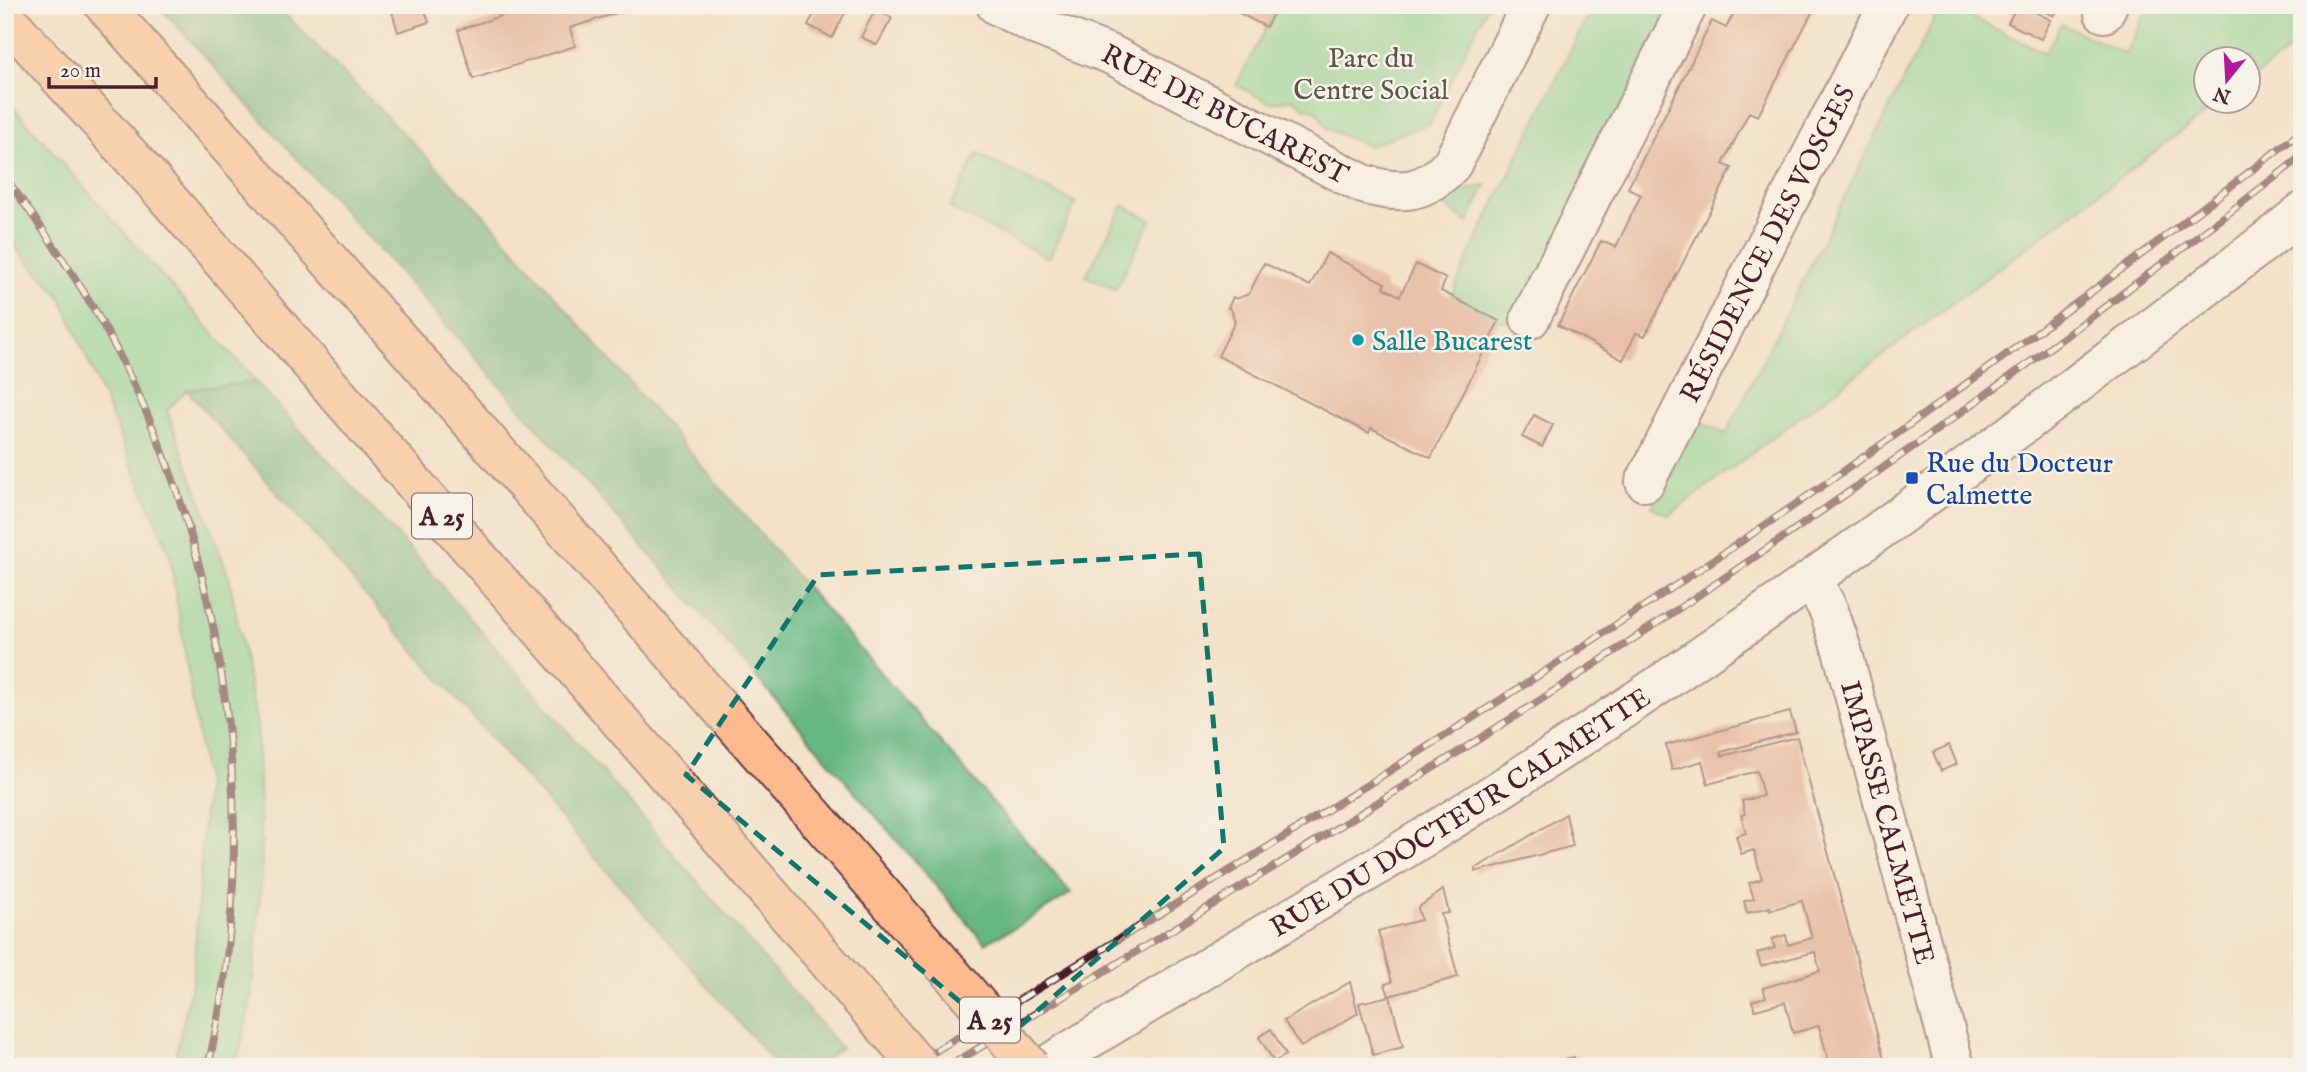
<svg xmlns="http://www.w3.org/2000/svg" width="2307" height="1072" viewBox="0 0 2307 1072" font-family="'IM FELL English',serif">
	<style>
		.green { fill: #7ed599; stroke: #647a62; stroke-width: 2 }
		.forest { fill: #66b681; stroke: #586a56; stroke-width: 2 }
		.building { fill: #de9782 }
		.lines { fill: none; stroke-linecap: round; stroke-linejoin: round }
		.minor-casing { stroke: #633c43; stroke-width: 42 }
		.highway-casing { stroke: #633c43; stroke-width: 42 }
		.minor { stroke: #fff; stroke-width: 38 }
		.highway { stroke: #fcba8e; stroke-width: 38 }
		.rail-casing { stroke: #4a1f2b; stroke-width: 8 }
		.rail { stroke: #f7f3e8; stroke-width: 5; stroke-dasharray: 16; stroke-linecap: butt }
		.highway-bridge-casing { stroke: #633c43; stroke-width: 42; stroke-linecap: butt }
		.highway-bridge { stroke: #fcba8e; stroke-width: 38 }
		.marked { fill: none; stroke: #0f766e; stroke-width: 5; stroke-dasharray: 14 9; stroke-linejoin: round }
		.culture-dot { fill: #0f9aa8; stroke: #f7f3e8; stroke-width: 2.5 }
		.transit-dot { fill: #1a4fb4; stroke: #f7f3e8; stroke-width: 2.5 }
		.labels { text-anchor: middle; stroke-width: 5; stroke-linejoin: round; paint-order: stroke }
		.shield { fill: #f7f3e8; stroke: #7e5f64; stroke-width: 2 }
		.shield-label { font-size: 26px; font-weight: bold; fill: #4a1f2b }
		.park-label { font-size: 28px; fill: #5a564c; stroke: #f7f3e8 }
		.street-label { font-size: 28px; fill: #4a1f2b; stroke: #f7f3e8 }
		.culture-label { font-size: 28px; fill: #0d838f; stroke: #f7f3e8; text-anchor: start }
		.transit-label { font-size: 28px; fill: #164399; stroke: #f7f3e8; text-anchor: start }
	</style>
	<rect width="100%" height="100%" fill="#f7f3e8"/>
	<filter id="ink" filterUnits="userSpaceOnUse"><feTurbulence type="fractalNoise" baseFrequency=".0143" numOctaves="2"/><feDisplacementMap in="SourceGraphic" scale="14" xChannelSelector="R" yChannelSelector="G"/><feConvolveMatrix kernelMatrix="1 2 1 2 8 2 1 2 1" color-interpolation-filters="sRGB"/></filter>
	<filter id="wash" filterUnits="userSpaceOnUse"><feTurbulence type="fractalNoise" baseFrequency=".00686" numOctaves="4" result="noise"/><feDisplacementMap in="SourceGraphic" scale="28" xChannelSelector="R" yChannelSelector="G"/><feGaussianBlur stdDeviation="1.57" result="paint"/><feColorMatrix in="noise" values="0 0 0 0 0 0 0 0 0 0 0 0 0 0 0 0 0 1.4 0 .05"/><feComposite in="paint" operator="in"/></filter>
	<g filter="url(#wash)">
		<rect width="100%" height="100%" fill="#f3e2c9"/>
		<g class="green">
			<polygon points="1278,5 1488,5 1430,123 1369,146 1329,130 1315,110 1304,107 1294,99 1270,103 1236,85"/>
			<polygon points="1593,5 1679,5 1519,323 1499,321 1451,297 1474,245"/>
			<polygon points="1941,5 1946,5 2045,53 2061,24 2125,54 2149,5 2302,5 2302,41 2248,82 2248,60 2206,60 2206,102 2221,102 1669,515 1652,507 1696,419 1726,434"/>
			<polygon points="5,98 256,382 187,390 167,410 229,577 257,725 262,870 251,1000 236,1067 173,1067 193,978 206,785 169,552 61,297 5,236"/>
			<polygon points="977,154 1076,203 1049,258 950,208"/>
			<polygon points="1486,185 1468,223 1438,201 1454,193"/>
			<polygon points="1123,205 1151,220 1115,290 1086,276"/>
		</g>
		<g class="forest">
			<polygon points="158,5 276,5 489,220 1071,893 1020,925 985,943 670,577 384,255"/>
			<polygon points="256,382 418,558 841,1048 816,1067 778,1067 187,390"/>
		</g>
		<g id="blocks">
			<g class="building">
				<polygon points="390,5 423,5 429,22 398,32"/>
				<polygon points="534,5 638,5 638,6 570,28 575,46 473,79 458,30"/>
				<polygon points="819,5 849,5 832,38 808,25"/>
				<polygon points="1224,5 1278,5 1266,27"/>
				<polygon points="1738,5 1816,5 1758,116 1749,112 1723,164 1732,168 1645,336 1636,333 1623,360 1558,325 1601,241 1616,247 1641,195 1628,188 1712,21 1726,28"/>
				<polygon points="2017,5 2021,5 2051,20 2041,39 2008,23"/>
				<polygon points="2033,5 2060,5 2054,16"/>
				<polygon points="875,10 892,18 877,45 861,37"/>
				<polygon points="1327,253 1385,283 1384,288 1400,296 1416,264 1446,279 1441,291 1499,321 1431,458 1371,428 1369,433 1218,356 1235,322 1231,309 1228,308 1233,297 1236,299 1249,294 1264,263 1310,286"/>
				<polygon points="1534,415 1553,425 1542,447 1522,437"/>
				<polygon points="1790,712 1796,732 1721,752 1722,756 1797,737 1886,1067 1817,1067 1829,1063 1819,1026 1793,1033 1785,1002 1755,1010 1752,1001 1766,997 1763,988 1820,971 1815,952 1761,966 1757,953 1775,948 1772,939 1786,935 1788,945 1812,938 1802,901 1770,910 1770,907 1747,913 1744,901 1754,899 1749,883 1762,879 1754,850 1741,854 1736,836 1746,833 1741,815 1745,814 1742,801 1763,796 1757,771 1708,784 1702,761 1672,770 1666,745"/>
				<polygon points="1949,745 1957,764 1941,771 1933,752"/>
				<polygon points="1566,814 1573,846 1475,872 1475,869"/>
				<polygon points="1443,890 1449,913 1441,914 1458,977 1389,996 1385,984 1392,982 1378,931 1421,920 1418,908"/>
				<polygon points="1350,982 1358,1013 1301,1047 1284,1021"/>
				<polygon points="1390,996 1403,1047 1373,1055 1359,1003"/>
				<polygon points="1271,1029 1286,1055 1274,1062 1259,1037"/>
				<polygon points="1574,1057 1576,1067 1544,1067 1544,1066"/>
			</g>
		</g>
	</g>
	<g filter="url(#ink)">
		<use href="#blocks" fill-opacity="0" stroke="#633c43" stroke-width="2"/>
		<g class="lines">
			<g class="minor-casing">
				<g id="minor">
					<path id="s1" d="M996,5L1037,26L1112,55L1363,184C1401,195 1424,194 1452,164L1531,5"/>
					<polyline points="2104,13 2108,5"/>
					<polyline points="1530,319 1688,5"/>
					<path id="s2" d="M1645,482L1888,5"/>
					<path id="s3" d="M1812,579L1829,611L1842,650L1955,1067"/>
					<path id="s4" d="M1044,1067C1204,967 1369,875 1527,772C1710,655 1886,528 2059,398C2140,336 2223,277 2302,212"/>
				</g>
			</g>
			<g class="highway-casing">
				<g id="highway">
					<polyline points="104,5 426,370 950,972"/>
					<polyline points="5,17 151,179 876,1017"/>
				</g>
			</g>
			<use href="#minor" class="minor"/>
			<use href="#highway" class="highway"/>
			<g class="rail-casing">
				<g id="rail">
					<path d="M5,177C38,222 69,266 97,314C225,538 266,815 208,1067"/>
					<path d="M909,1067C1224,876 1538,683 1841,473C1998,363 2151,249 2302,131"/>
					<path d="M948,1067C1144,947 1340,828 1534,704C1798,533 2055,350 2302,156"/>
				</g>
			</g>
			<use href="#rail" class="rail"/>
			<g class="highway-bridge-casing">
				<g id="highway-bridge">
					<polyline points="950,972 1031,1067"/>
					<polyline points="876,1017 920,1067"/>
				</g>
			</g>
			<use href="#highway-bridge" class="highway-bridge"/>
		</g>
	</g>
	<path d="M0 0H2307V1072H0ZM1199,554L1224,848L1005,1039L686,775L818,575Z" fill="#f3e2c9" fill-opacity=".55" fill-rule="evenodd"/>
	<path class="marked" d="M1199,554L1224,848L1005,1039L686,775L818,575Z"/>
	<circle class="culture-dot" cx="1358" cy="340" r="7"/>
	<rect class="transit-dot" x="1905" y="471" width="14" height="14" rx="3.5"/>
	<g class="labels">
		<g class="shield">
			<rect x="412" y="493.5" width="60" height="45" rx="5"/>
			<rect x="960" y="997.5" width="60" height="45" rx="5"/>
		</g>
		<g class="shield-label">
			<text x="442" y="525">A 25</text>
			<text x="990" y="1029">A 25</text>
		</g>
		<g class="park-label">
			<text x="1371" y="67">Parc du<tspan x="1371" dy="32">Centre Social</tspan></text>
		</g>
		<g class="street-label">
			<text dy="10" stroke="none"><textPath href="#s1" startOffset="254">RUE DE BUCAREST</textPath></text>
			<text dy="10" stroke="none"><textPath href="#s2" startOffset="268">RÉSIDENCE DES VOSGES</textPath></text>
			<text dy="10" stroke="none"><textPath href="#s4" startOffset="488">RUE DU DOCTEUR CALMETTE</textPath></text>
			<text dy="10" stroke="none"><textPath href="#s3" startOffset="256">IMPASSE CALMETTE</textPath></text>
		</g>
		<g class="culture-label">
			<text x="1372" y="350">Salle Bucarest</text>
		</g>
		<g class="transit-label">
			<text x="1926" y="472">Rue du Docteur<tspan x="1926" dy="32">Calmette</tspan></text>
		</g>
	</g>
	<rect width="2307" height="1072" fill="none" stroke="#f7f3e8" stroke-width="28"/>
	<g transform="translate(2227 80) rotate(198)"><circle r="33" fill="#f7f3e8" stroke="#b29e9c" stroke-width="2"/>
	<path d="M0-5L12 26L0 18L-12 26Z" fill="#b5179e"/>
	<text y="-10" font-size="19" font-weight="bold" text-anchor="middle" fill="#4a1f2b">N</text>
	</g>
	<path d="M49 77v10h107v-10" fill="none" stroke="#4a1f2b" stroke-width="3.5"/>
	<text x="60" y="77" font-size="21" fill="#4a1f2b" stroke="#f7f3e8" stroke-width="5" paint-order="stroke">20 m</text>
</svg>
